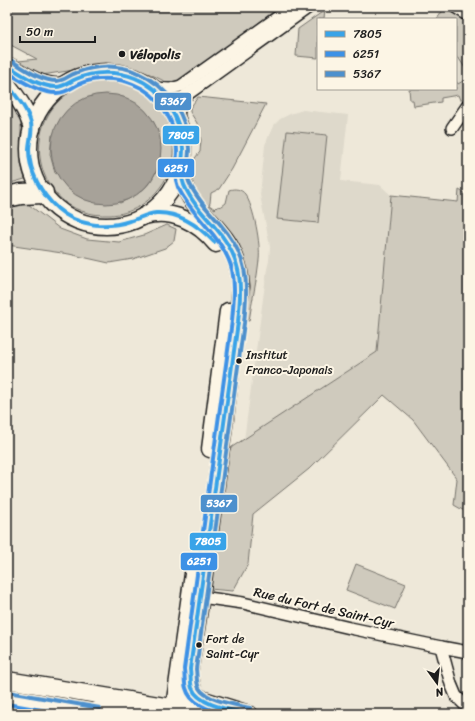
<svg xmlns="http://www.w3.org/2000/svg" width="475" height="721" viewBox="0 0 475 721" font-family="Sriracha,sans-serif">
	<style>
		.built { fill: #ded9cb }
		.green { fill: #cfcabd; stroke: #76736c; fill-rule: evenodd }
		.water { fill: #a7a299; stroke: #6f6c67 }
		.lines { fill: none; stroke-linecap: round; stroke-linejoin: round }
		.street-casing { stroke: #1c1c1c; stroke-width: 14 }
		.secondary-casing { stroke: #1c1c1c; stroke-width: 19 }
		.highway-casing { stroke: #1c1c1c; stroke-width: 23 }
		.street { stroke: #fcf5e5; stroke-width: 11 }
		.secondary { stroke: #fcf5e5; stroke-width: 16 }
		.highway { stroke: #fcf5e5; stroke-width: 20 }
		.bus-1-casing { stroke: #fcf5e5; stroke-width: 7 }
		.bus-2-casing { stroke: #fcf5e5; stroke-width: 7 }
		.bus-3-casing { stroke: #fcf5e5; stroke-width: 7 }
		.bus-1 { stroke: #38a3e8; stroke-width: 4 }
		.bus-2 { stroke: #3c91e6; stroke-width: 4 }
		.bus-3 { stroke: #4d90cd; stroke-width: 4 }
		.poi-dot { fill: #1c1c1c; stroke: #fcf5e5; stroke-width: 1.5 }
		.labels { text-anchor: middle; stroke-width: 4; stroke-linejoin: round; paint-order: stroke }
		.bus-label { font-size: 12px; fill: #1c1c1c; stroke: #fcf5e5; text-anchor: start }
		.poi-label { font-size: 13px; font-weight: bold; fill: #1c1c1c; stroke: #fcf5e5; text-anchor: start }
		.street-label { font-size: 13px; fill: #1c1c1c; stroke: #fcf5e5 }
		.line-badge { stroke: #fcf5e5; stroke-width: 1.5 }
		.badge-label { font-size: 11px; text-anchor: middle; font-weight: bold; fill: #fff }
	</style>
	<rect width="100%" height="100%" fill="#eee8d9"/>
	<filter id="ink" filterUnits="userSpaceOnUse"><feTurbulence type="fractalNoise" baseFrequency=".025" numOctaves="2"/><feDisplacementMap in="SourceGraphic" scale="8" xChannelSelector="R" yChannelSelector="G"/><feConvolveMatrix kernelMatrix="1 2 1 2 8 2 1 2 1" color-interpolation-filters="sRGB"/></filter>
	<g filter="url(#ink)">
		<g class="built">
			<polygon points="456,45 468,53 468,85 463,93 410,100 409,89 456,89"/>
			<polygon points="303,110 348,115 341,181 380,185 391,195 377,352 244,440 267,269 269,261 270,247 260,195 265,145 273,126 280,119 290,114"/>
		</g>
		<g class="green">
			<polygon points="7,7 279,7 187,78 175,83 168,83 150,74 126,66 74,70 42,75 10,62 37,59 7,43"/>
			<polygon points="443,7 468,7 468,73 460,60 456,57 456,19 437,19 443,10"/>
			<polygon points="325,10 324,19 318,19 318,58 296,56 298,29"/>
			<polygon points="468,78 468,99 460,100 458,95 441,98 441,102 414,106 413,100 410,100 409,89 456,89 456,81 458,84"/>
			<path d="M100,81C110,81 121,82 130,85C169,100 187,151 161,186C149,203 131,214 110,215C25,219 11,96 100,81ZM52,135L160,164C149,187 144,192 120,203L55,173L50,154Z"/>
			<polygon points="7,89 21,114 21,164 25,179 7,184"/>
			<path d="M198,97L266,104L232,169L219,189L211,193L210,203L209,205L215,209L217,207L222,206L226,203L229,190C235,188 241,189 245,194C254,207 261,245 259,260C257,280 252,300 249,321L242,320L245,293L187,181C188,171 193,159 200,152L201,140L197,123L190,112V108Z"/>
			<polygon points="287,131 327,135 318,223 277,219"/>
			<polygon points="459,190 468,195 468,513 454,505 457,479 413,420 384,395 309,469 253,514 248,564 233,591 209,589 228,453 232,447 377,352 391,195 458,202"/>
			<polygon points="28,204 60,229 87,239 119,242 144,235 167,225 176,229 174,241 165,248 133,259 109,263 69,254 7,245 7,207 15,205"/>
			<polygon points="356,564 406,584 395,609 346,590"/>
			<polygon points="7,704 65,714 7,714"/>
		</g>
		<circle class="water" cx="106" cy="149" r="55"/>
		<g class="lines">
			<g class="street-casing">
				<g id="street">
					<polyline points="455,7 468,15"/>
					<polyline points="153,88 170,89 181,86 292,7"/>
					<polyline points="178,121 179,108 185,96 309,7"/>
					<polyline points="452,128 468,105"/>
					<polyline points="201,597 243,603 350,628 441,647 451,684 456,696 468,708"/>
					<polyline points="441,647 468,652"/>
				</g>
			</g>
			<g class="secondary-casing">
				<g id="secondary">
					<path d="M7,65C26,76 41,87 63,86"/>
					<circle cx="106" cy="149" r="77"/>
					<path d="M7,84C18,98 28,112 32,129"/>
					<path d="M180,169C185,205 211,216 228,243C236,256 240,272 241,287L225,418L201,597L187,687L189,703V714"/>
					<path d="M144,216C172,208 198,222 216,244"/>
					<polyline points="210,449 228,311"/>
					<polyline points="7,680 189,710 207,714"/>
					<path d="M191,681C192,691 195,695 204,700L249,714"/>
					<polyline points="7,698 99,714"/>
					<polyline points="91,713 102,708 141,714"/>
					<polyline points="173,714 194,567"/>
				</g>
			</g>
			<g class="highway-casing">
				<polyline id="highway" points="7,197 21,194 43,193"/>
			</g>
			<use href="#street" class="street"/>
			<use href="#secondary" class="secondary"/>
			<use href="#highway" class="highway"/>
			<g class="bus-1-casing">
				<g id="bus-1">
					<path d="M7,65C21,74 39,87 56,87C64,87 69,82 76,79C93,71 117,71 135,78C163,89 182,119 183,149C183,161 179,173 184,185C191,201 203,214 214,226C243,259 242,281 238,322L190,669C191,675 190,682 192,688C199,706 233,710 249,714"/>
					<path d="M7,84C16,96 27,108 31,123C33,132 29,141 29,150C29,172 41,194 58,209C77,226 106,229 130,221C138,219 146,214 156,213C179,212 199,226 214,242"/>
				</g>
			</g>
			<g class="bus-2-casing">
				<g id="bus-2">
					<path d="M7,72C22,81 39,93 57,93C66,93 71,88 79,84C95,77 116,77 133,84C159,94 177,122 177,151C177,163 173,175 178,187C184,201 196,214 206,226C237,261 236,277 232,321L184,669C185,675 184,682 186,688C190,704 209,710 224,714"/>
					<polyline points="7,704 64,714"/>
				</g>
			</g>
			<g class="bus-3-casing">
				<g id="bus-3">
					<path d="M10,60C24,68 40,81 57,81C64,81 69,75 76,73C95,65 119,64 138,73C168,86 188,116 189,149C189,160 185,172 189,182C196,198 209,211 220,224C249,257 248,281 244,323L196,669C197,675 196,682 199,688C206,701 237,705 250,708"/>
					<polyline points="8,692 100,708"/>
				</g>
			</g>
			<use href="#bus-1" class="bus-1"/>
			<use href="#bus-2" class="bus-2"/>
			<use href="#bus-3" class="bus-3"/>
		</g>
	</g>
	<g class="poi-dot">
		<circle cx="122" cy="54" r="4"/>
		<circle cx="239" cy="361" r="3.5"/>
		<circle cx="199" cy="645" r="3.5"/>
	</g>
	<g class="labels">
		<g class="bus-label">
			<text x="246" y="359">Institut<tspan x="246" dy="15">Franco-Japonais</tspan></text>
			<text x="206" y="643">Fort de<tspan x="206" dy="15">Saint-Cyr</tspan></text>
		</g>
		<g class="poi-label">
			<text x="130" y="59">Vélopolis</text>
		</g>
		<g class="street-label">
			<text transform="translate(324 607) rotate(13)" y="5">Rue du Fort de Saint-Cyr</text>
		</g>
	</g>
	<g class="line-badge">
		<rect x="154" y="92" width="38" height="19" rx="4" fill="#4d90cd"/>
		<rect x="162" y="125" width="38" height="20" rx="4" fill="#38a3e8"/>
		<rect x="157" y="158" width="38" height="20" rx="4" fill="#3c91e6"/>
		<rect x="200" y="494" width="38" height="19" rx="4" fill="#4d90cd"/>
		<rect x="189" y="532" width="38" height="19" rx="4" fill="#38a3e8"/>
		<rect x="180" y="552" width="38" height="19" rx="4" fill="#3c91e6"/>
	</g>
	<g class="badge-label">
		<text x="173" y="105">5367</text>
		<text x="181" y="139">7805</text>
		<text x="176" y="172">6251</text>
		<text x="219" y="507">5367</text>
		<text x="208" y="545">7805</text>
		<text x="199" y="565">6251</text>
	</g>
	<rect width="475" height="721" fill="none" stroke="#fcf5e5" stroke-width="24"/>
	<rect x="12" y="12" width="451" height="697" fill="none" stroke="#1c1c1c" stroke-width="1.5" filter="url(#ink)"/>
	<rect x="317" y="18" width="140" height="72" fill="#fcf5e5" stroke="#a29e95"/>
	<rect x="325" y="31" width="20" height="6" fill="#38a3e8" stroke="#a29e95"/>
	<text x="353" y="38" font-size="12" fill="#1c1c1c">7805</text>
	<rect x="325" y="51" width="20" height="6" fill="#3c91e6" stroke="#a29e95"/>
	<text x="353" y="58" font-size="12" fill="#1c1c1c">6251</text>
	<rect x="325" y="71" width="20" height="6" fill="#4d90cd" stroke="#a29e95"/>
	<text x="353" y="78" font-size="12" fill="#1c1c1c">5367</text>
	<g transform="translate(437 683) rotate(165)" stroke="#fcf5e5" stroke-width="3" paint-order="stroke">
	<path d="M0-3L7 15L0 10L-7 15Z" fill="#1c1c1c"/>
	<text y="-6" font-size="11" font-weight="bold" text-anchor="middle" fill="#1c1c1c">N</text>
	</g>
	<path d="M20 36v6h75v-6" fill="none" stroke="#1c1c1c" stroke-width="2"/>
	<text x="26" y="36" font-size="12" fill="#1c1c1c" stroke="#fcf5e5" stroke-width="3" paint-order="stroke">50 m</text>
</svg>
